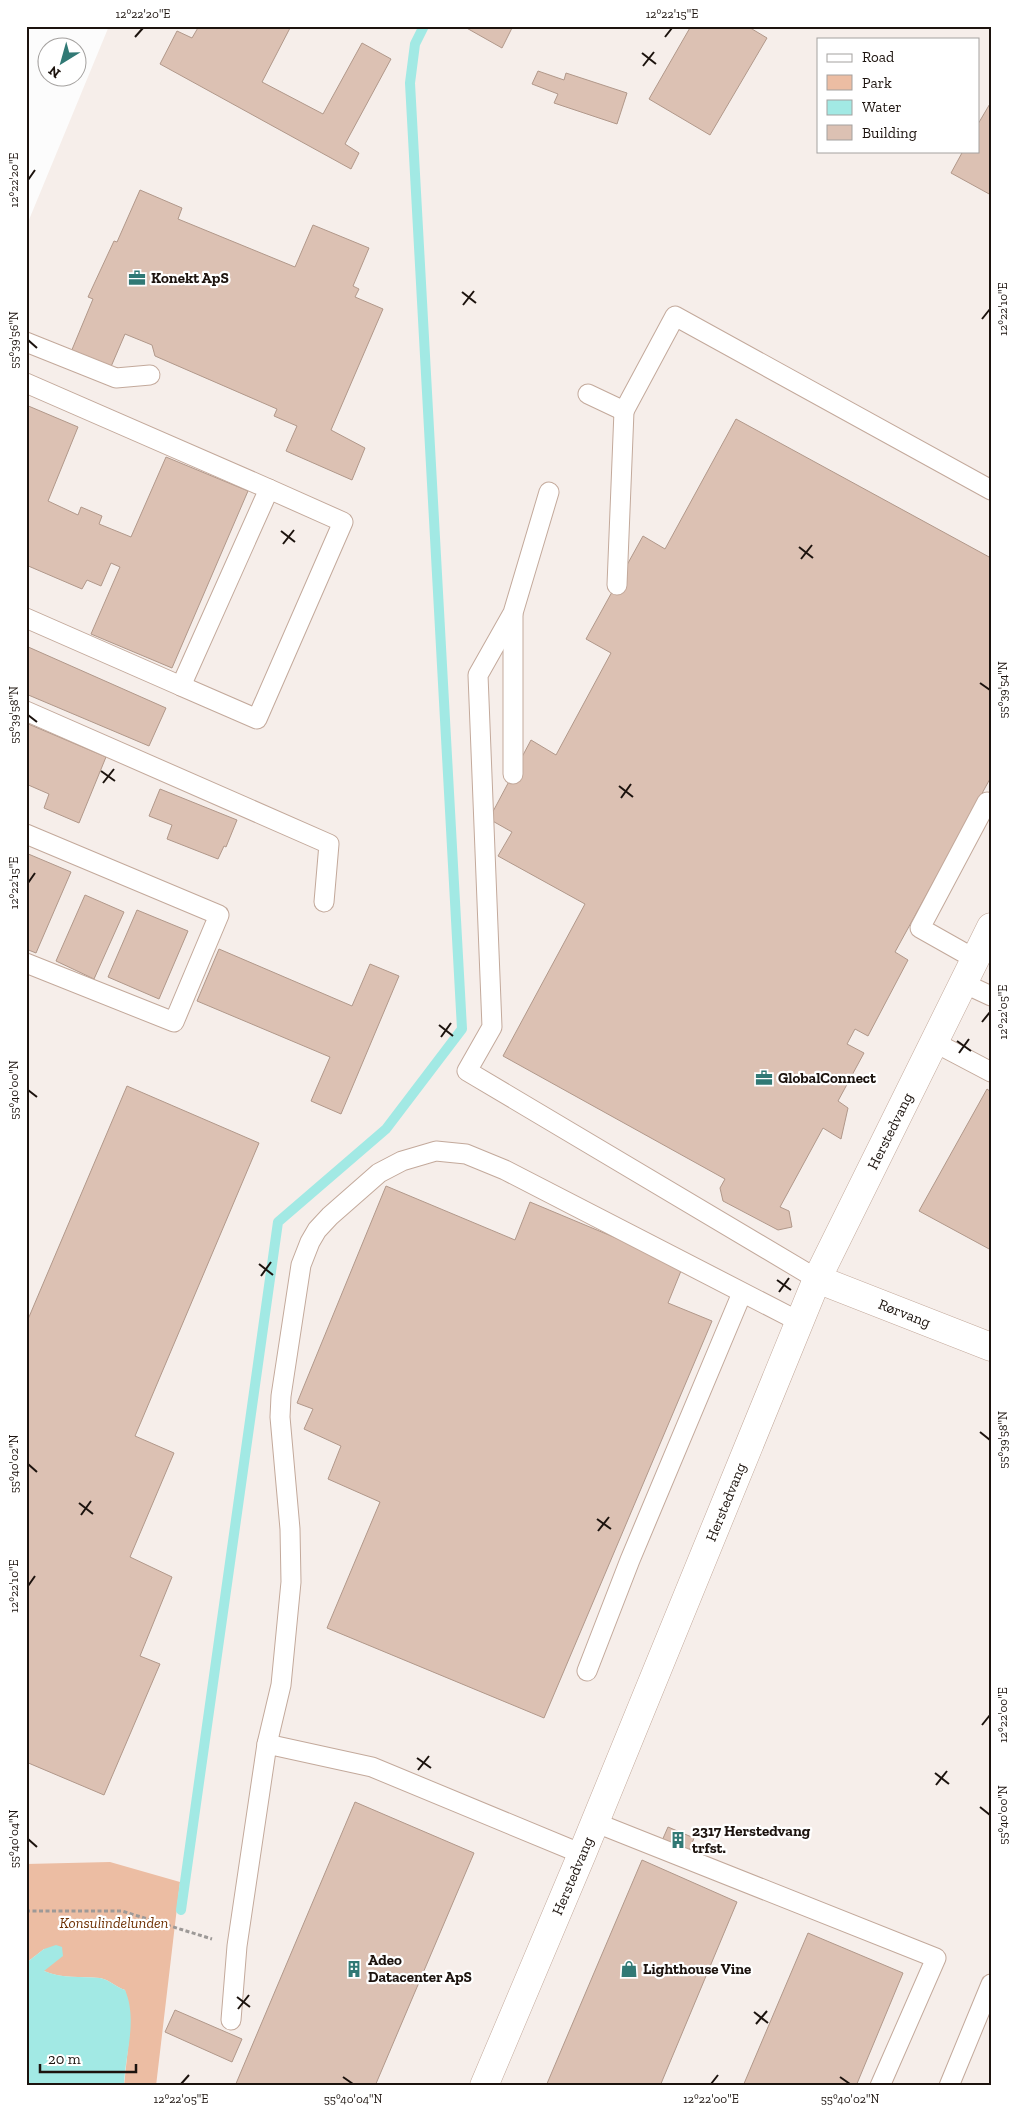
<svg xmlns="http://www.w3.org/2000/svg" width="1017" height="2112" viewBox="0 0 1017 2112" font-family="'Zilla Slab',serif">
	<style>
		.built { fill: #f6eeea; fill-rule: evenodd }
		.green { fill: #ecbda3 }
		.water { fill: #a2e9e4 }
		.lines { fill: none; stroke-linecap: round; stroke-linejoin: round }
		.stream { stroke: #a2e9e4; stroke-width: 10 }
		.building { fill: #dcc1b3; stroke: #b1988a }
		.lane-casing { stroke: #c3a99b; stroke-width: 21 }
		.street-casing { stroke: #c3a99b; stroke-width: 29 }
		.path { stroke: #9d9997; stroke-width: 3; stroke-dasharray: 4 2.5; stroke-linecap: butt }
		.lane { stroke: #fff; stroke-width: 19 }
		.street { stroke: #fff; stroke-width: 28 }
		.ticks { fill: none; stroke: #1c130e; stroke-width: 2 }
		.labels { text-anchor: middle; stroke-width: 4.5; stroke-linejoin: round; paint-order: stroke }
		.poi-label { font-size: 15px; font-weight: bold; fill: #1c130e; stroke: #fff; text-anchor: start }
		.street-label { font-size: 15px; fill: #1c130e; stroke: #fff }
		.park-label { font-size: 15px; font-style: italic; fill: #6f3205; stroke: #fff }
		.neatline { fill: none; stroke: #1c130e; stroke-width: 2 }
		.ticks-label { font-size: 12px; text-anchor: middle; fill: #1c130e }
	</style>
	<rect width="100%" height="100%" fill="#fcfcfc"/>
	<path class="built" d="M109,26H991V2086H26V227ZM818,39H978V151H818Z"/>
	<path class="green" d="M110,1862L180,1882L156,2086H124L130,2028L125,1990C116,1987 110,1980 100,1978C80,1976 62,1979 44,1971V1949L26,1963V1864Z"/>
	<path class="water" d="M56,1945L62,1947L63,1956L44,1971C63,1979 81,1976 100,1978C110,1980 116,1987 125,1990C138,2020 125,2054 124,2086H26V1963L44,1949Z"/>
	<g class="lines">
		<polyline class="stream" points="181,1910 278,1222 386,1129 462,1029 410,83 415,44 424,26"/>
	</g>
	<g class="building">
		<polygon points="199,26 286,26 290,28 262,82 323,114 362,43 391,59 345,144 359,153 351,169 160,64 177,31 192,38"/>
		<polygon points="463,26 513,26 502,48"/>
		<polygon points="691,26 747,26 767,38 710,135 649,99"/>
		<polygon points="538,71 564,80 566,73 627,93 617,124 554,103 558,94 532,84"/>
		<polygon points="991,102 991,195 951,173 963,151 978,151 978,124"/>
		<polygon points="140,190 182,208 178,219 295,267 313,225 369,248 353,286 359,289 355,297 383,309 331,430 365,448 352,480 286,451 297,426 274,416 277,409 155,356 152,345 125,334 110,369 71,352 93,299 88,297 114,241 117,242"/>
		<polygon points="26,405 78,427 48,501 78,515 81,507 102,516 99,524 131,537 166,457 248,491 172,668 91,634 120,567 111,563 101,586 87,580 82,589 26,565"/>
		<polygon points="736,419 991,558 991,777 895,952 908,960 868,1036 855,1029 847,1044 864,1053 838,1101 848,1108 841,1139 823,1128 780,1207 789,1211 792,1227 778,1230 723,1201 720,1188 725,1179 503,1056 585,904 498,856 512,832 489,819 531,740 556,755 611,653 586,639 643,536 665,549"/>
		<polygon points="26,646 166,708 149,746 26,694"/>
		<polygon points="26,723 106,757 79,823 44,808 49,794 26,784"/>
		<polygon points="160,789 237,820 226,847 224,846 218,859 167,839 172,825 149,816"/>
		<polygon points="26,853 71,872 36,953 26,949"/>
		<polygon points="85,895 124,912 94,979 56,961"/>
		<polygon points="137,910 188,931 159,999 108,977"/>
		<polygon points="219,949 352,1006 370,964 399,976 341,1114 311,1101 330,1057 197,1001"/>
		<polygon points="127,1086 259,1143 135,1436 174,1453 130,1557 172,1577 140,1656 160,1664 104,1795 26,1762 26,1324"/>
		<polygon points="987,1089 991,1092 991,1250 919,1211"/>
		<polygon points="386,1186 515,1240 530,1202 683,1266 668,1303 712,1321 544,1718 327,1628 380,1502 328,1479 341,1446 304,1429 313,1409 297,1403"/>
		<polygon points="355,1802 474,1853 375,2086 235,2086"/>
		<polygon points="668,1827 694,1838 688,1854 661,1843"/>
		<polygon points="642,1860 737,1902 660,2086 546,2086"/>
		<polygon points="808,1933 903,1973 856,2086 743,2086"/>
		<polygon points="175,2010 242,2039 232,2062 165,2032"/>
	</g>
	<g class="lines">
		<g class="lane-casing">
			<g id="lane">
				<polyline points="26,342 116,378 150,375"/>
				<polyline points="26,383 269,489 181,686 26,618"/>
				<polyline points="588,394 624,411 675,316 991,490"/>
				<polyline points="549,492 513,613 478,675 492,1027 467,1071 817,1279"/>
				<polyline points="617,585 624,411"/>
				<polyline points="181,686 257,719 343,522 269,489"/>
				<polyline points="26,711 329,844 324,902"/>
				<polyline points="513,774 513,615"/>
				<polyline points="26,834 219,915 174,1022 26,963"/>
				<polyline points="975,959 920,928 987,802 991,804"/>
				<polyline points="963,983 991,996"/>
				<polyline points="934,1042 991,1072"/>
				<polyline points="587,1671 630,1560 742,1293"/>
				<polyline points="267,1744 281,1685 291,1582 290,1529 280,1417 281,1396 301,1265 310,1242 317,1230 330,1216 379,1173 402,1161 436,1151 466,1154 505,1170 800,1322"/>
				<polyline points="594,1822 936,1958 880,2086"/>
				<polyline points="231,2020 237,1946 267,1744 372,1767 582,1854"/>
				<polyline points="949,2086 991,1984"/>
			</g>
		</g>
		<g class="street-casing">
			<g id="street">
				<path id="s1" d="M817,1279L991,1347"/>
				<path id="s2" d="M484,2086L582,1854L817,1279L991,927"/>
			</g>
		</g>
		<polyline class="path" points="26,1911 122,1911 212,1939"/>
		<use href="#lane" class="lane"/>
		<use href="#street" class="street"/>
	</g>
	<path class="ticks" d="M135,37L143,28M665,37L672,28M642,53L656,64M643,66L654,52M28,180L35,170M462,292L476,303M463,305L474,291M982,319L990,309M28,340L37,348M281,531L295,542M283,544L294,530M799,547L813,558M801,559L812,545M980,683L990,690M28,715L37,722M101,771L115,781M103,783L114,769M619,786L633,797M621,798L631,784M28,883L35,873M982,1022L990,1012M439,1025L453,1036M441,1037L451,1023M957,1041L971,1051M959,1053L969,1039M28,1090L37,1097M259,1264L273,1275M261,1276L271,1262M777,1280L791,1290M779,1292L789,1278M980,1432L990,1440M28,1464L37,1472M79,1503L93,1514M81,1515L91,1501M597,1519L611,1529M598,1531L609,1517M28,1586L35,1576M982,1725L990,1715M417,1758L431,1768M418,1770L429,1756M935,1773L949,1784M936,1785L947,1771M980,1807L990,1815M28,1839L37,1847M237,1997L250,2007M238,2009L249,1995M754,2012L768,2023M756,2024L767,2011M343,2077L353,2084M840,2077L850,2084M181,2084L189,2075M711,2084L718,2075"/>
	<defs>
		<g id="office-bare" transform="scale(1.35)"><path d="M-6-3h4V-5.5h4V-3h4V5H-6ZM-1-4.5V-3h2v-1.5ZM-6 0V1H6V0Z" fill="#317975" stroke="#fff" stroke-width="2.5" paint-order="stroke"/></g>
		<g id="building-bare" transform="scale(1.35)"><path d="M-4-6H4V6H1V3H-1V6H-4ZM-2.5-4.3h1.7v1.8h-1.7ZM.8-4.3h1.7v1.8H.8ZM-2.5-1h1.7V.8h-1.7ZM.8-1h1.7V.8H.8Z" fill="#317975" stroke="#fff" stroke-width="2.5" paint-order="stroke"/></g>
		<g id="shop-bare" transform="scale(1.35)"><path d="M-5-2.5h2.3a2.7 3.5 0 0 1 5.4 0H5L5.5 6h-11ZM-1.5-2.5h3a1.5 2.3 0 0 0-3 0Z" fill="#317975" stroke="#fff" stroke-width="2.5" paint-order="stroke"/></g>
	</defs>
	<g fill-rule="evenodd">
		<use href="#office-bare" x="137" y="278"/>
		<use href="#office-bare" x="764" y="1078"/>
		<use href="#building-bare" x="678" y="1840"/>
		<use href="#building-bare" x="354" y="1969"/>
		<use href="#shop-bare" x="629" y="1969"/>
	</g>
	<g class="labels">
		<g class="poi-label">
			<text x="151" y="283">Konekt ApS</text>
			<text x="778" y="1083">GlobalConnect</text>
			<text x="692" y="1836">2317 Herstedvang<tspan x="692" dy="17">trfst.</tspan></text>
			<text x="368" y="1965">Adeo<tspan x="368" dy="17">Datacenter ApS</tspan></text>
			<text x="643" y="1974">Lighthouse Vine</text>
		</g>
		<g class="street-label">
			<text dy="5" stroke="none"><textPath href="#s2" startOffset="1038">Herstedvang</textPath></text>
			<text dy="5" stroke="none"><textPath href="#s1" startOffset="94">Rørvang</textPath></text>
			<text dy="5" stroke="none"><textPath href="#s2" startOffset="632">Herstedvang</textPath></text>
			<text dy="5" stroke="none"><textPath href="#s2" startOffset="228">Herstedvang</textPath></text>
		</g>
		<g class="park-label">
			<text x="114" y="1928">Konsulindelunden</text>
		</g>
	</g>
	<rect width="1017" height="2112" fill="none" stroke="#ffffff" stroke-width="55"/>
	<rect x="817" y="38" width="162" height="115" fill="#ffffff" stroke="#a4a19f"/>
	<rect x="827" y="54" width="25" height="8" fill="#ffffff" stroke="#a4a19f"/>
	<text x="862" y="62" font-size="15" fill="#1c130e">Road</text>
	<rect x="827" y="75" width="25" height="15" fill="#ecbda3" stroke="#a4a19f"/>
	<text x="862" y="88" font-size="15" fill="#1c130e">Park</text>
	<rect x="827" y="100" width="25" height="15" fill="#a2e9e4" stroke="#a4a19f"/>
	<text x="862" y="112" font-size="15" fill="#1c130e">Water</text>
	<rect x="827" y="125" width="25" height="15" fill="#dcc1b3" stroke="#a4a19f"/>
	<text x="862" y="138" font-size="15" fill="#1c130e">Building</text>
	<g transform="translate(62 62) rotate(217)"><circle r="24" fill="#ffffff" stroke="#a4a19f"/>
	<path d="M0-4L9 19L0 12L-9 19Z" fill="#317975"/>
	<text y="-8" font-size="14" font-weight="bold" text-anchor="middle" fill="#1c130e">N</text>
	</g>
	<path d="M40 2064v8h96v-8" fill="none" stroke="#1c130e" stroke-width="2.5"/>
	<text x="48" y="2064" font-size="15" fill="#1c130e" stroke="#ffffff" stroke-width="4" paint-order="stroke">20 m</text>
	<rect x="28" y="28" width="962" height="2056" class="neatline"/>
	<g class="ticks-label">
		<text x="143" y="18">12°22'20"E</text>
		<text x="672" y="18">12°22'15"E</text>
		<text transform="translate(14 180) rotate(-90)" y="4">12°22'20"E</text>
		<text transform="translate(1003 309) rotate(-90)" y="4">12°22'10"E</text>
		<text transform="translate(14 340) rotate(-90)" y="4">55°39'56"N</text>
		<text transform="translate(1003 690) rotate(-90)" y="4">55°39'54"N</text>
		<text transform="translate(14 715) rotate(-90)" y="4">55°39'58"N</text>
		<text transform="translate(14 883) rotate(-90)" y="4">12°22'15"E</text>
		<text transform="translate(1003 1012) rotate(-90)" y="4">12°22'05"E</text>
		<text transform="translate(14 1090) rotate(-90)" y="4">55°40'00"N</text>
		<text transform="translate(1003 1440) rotate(-90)" y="4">55°39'58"N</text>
		<text transform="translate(14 1464) rotate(-90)" y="4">55°40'02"N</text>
		<text transform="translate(14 1586) rotate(-90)" y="4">12°22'10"E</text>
		<text transform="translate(1003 1715) rotate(-90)" y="4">12°22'00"E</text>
		<text transform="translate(1003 1815) rotate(-90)" y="4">55°40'00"N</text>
		<text transform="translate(14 1839) rotate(-90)" y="4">55°40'04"N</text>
		<text x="181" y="2103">12°22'05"E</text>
		<text x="353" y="2103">55°40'04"N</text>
		<text x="711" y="2103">12°22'00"E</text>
		<text x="850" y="2103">55°40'02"N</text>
	</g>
</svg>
